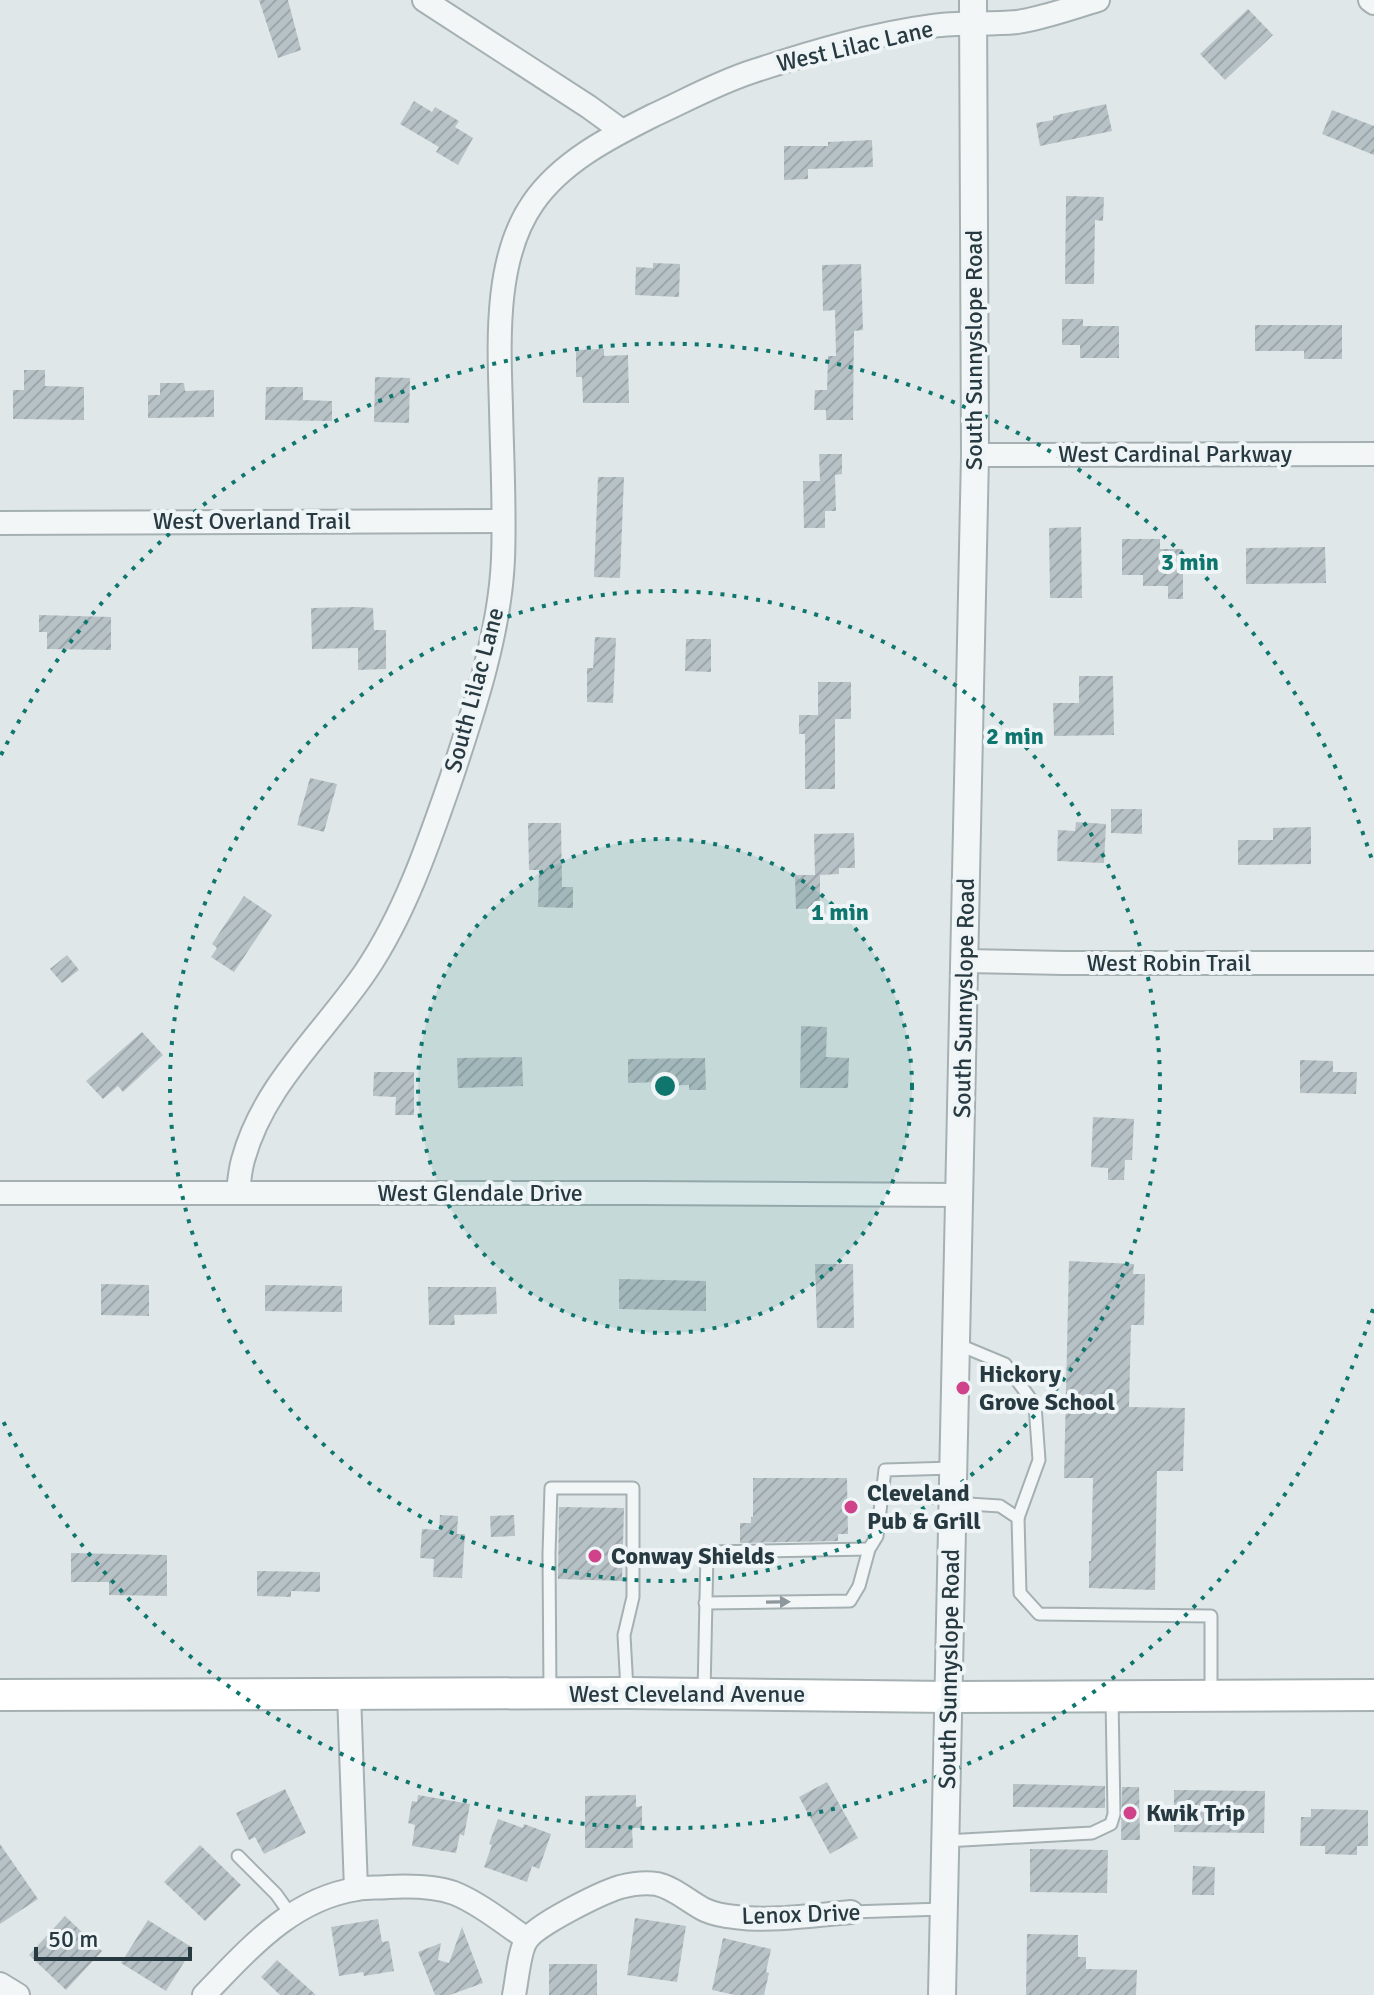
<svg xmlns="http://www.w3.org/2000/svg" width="1374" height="1995" viewBox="0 0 1374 1995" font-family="Signika,sans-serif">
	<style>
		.building { fill: url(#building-hatch) }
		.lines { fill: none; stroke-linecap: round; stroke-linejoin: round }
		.service-casing { stroke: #a5b0b3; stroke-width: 15 }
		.minor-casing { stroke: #a5b0b3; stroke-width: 26 }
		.tertiary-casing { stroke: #a5b0b3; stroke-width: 30 }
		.secondary-casing { stroke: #a5b0b3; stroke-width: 34 }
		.service { stroke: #f3f6f7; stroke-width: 11 }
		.minor { stroke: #f3f6f7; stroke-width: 22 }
		.tertiary { stroke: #f3f6f7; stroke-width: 26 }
		.secondary { stroke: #fff; stroke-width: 30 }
		.oneway { fill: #8e989c }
		.ring { fill: none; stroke: #0f766e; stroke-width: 4; stroke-dasharray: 4 8 }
		.poi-dot { fill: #d0438b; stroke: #eff5f7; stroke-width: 3 }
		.labels { text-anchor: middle; stroke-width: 8; stroke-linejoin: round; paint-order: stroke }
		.street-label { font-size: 24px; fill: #283a41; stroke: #eff5f7 }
		.poi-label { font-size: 24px; font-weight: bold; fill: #283a41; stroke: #eff5f7; text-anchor: start }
		.centre { fill: #0f766e; stroke: #eff5f7; stroke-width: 4 }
		.ring-label { font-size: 24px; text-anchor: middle; font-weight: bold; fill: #0f766e; stroke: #eff5f7; stroke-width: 8; stroke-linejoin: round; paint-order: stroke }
	</style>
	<defs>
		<pattern id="building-hatch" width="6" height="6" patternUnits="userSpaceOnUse" patternTransform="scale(2)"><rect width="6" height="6" fill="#b7c2c6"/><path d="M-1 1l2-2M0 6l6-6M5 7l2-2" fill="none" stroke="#9da7ab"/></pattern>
	</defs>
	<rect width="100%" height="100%" fill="#e0e7e9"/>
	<g class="building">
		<polygon points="259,0 288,0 301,50 278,58"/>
		<polygon points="1248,9 1273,35 1225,80 1200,54"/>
		<polygon points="414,101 432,112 435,107 459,121 455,127 473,138 458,165 436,152 439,147 400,124"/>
		<polygon points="1106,104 1112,131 1040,146 1036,123 1053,120 1053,116"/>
		<polygon points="1332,110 1374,126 1374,155 1322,134"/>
		<polygon points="872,140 873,167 808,169 808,179 784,180 784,146 828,146 828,142"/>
		<polygon points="1066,196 1104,197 1103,221 1095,220 1094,284 1065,284"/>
		<polygon points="653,263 680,264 679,297 635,295 636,267 653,268"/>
		<polygon points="861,264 863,330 854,331 853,420 826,420 826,410 814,410 815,390 827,390 828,356 836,356 835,310 823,311 822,265"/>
		<polygon points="1062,319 1083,319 1083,326 1119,326 1119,358 1080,358 1080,345 1062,345"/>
		<polygon points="1255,325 1342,325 1342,359 1304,359 1304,351 1255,351"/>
		<polygon points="604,349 604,356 628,355 629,403 583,403 582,377 576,377 576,350"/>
		<polygon points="24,370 45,370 45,386 84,387 84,420 13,419 13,390 24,390"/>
		<polygon points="375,377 410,378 409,423 374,422"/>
		<polygon points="160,383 184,383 185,391 214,390 214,417 148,418 148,395 160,395"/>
		<polygon points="266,387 303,387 303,400 332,401 332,421 265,420"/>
		<polygon points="819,454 842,454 842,474 835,475 836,511 825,511 825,528 804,528 803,481 820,481"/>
		<polygon points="598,477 624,477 620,578 594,577"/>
		<polygon points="1081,527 1082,598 1050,598 1049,528"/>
		<polygon points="1122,539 1160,539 1160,549 1183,549 1183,599 1168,599 1168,586 1143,586 1143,575 1122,575"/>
		<polygon points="1325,547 1326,583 1246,584 1246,548"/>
		<polygon points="357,607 373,608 374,630 386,630 386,669 358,670 358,648 312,649 311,608"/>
		<polygon points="39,615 111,617 111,650 47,649 47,632 39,632"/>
		<polygon points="595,637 616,638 613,703 587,702 587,668 593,668"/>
		<polygon points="686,639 711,639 711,672 685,671"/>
		<polygon points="1079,676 1113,676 1114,735 1054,736 1053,703 1079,703"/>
		<polygon points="818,682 851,682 851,719 835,719 835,789 805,789 805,734 799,734 799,715 818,715"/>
		<polygon points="310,778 337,784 324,832 297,825"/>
		<polygon points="1111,809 1142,809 1142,834 1111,833"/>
		<polygon points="1076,822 1106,824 1104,863 1057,861 1058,830 1075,831"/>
		<polygon points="528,823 561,823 562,887 573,887 573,908 538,907 539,870 529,870"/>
		<polygon points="1311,827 1311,864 1238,865 1238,840 1273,840 1273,828"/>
		<polygon points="854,833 855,868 839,868 839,874 820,875 820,908 796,909 795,875 815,875 814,834"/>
		<polygon points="244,896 272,915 234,972 211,957 217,948 212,944"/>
		<polygon points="67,955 79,970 62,983 50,969"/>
		<polygon points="801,1026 827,1027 826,1057 849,1058 848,1088 800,1088"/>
		<polygon points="142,1032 163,1055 123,1092 118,1086 103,1099 86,1081"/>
		<polygon points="522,1057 523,1086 458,1088 457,1058"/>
		<polygon points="705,1058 706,1090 689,1090 689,1085 660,1086 660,1082 628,1083 628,1059"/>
		<polygon points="1300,1060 1333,1061 1333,1072 1357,1072 1356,1094 1300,1093"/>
		<polygon points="374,1072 414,1072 414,1115 395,1115 396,1097 373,1096"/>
		<polygon points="1093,1117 1134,1119 1132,1160 1125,1160 1124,1180 1108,1180 1108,1168 1091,1167"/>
		<polygon points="1069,1261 1134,1264 1133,1274 1145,1274 1144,1325 1131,1325 1129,1407 1185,1408 1183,1471 1157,1471 1155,1590 1089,1588 1089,1561 1091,1561 1093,1478 1064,1478"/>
		<polygon points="815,1264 853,1264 854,1328 817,1328"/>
		<polygon points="619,1279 706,1281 706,1311 619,1309"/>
		<polygon points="101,1284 149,1285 149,1316 101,1315"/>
		<polygon points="265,1285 342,1286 342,1312 265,1311"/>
		<polygon points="428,1287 496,1287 497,1314 454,1315 455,1325 429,1325"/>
		<polygon points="753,1478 847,1478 848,1534 838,1534 838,1541 740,1543 740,1523 751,1523 751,1517 753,1517"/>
		<polygon points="559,1507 624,1508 622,1581 558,1579"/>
		<polygon points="440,1515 458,1516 457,1534 465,1534 462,1578 433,1577 434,1559 420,1558 422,1529 439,1530"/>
		<polygon points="514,1515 515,1536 491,1537 490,1516"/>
		<polygon points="71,1553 167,1555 167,1596 109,1595 109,1582 71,1582"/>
		<polygon points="257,1571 320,1572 320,1592 291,1591 291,1597 257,1596"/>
		<polygon points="827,1782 858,1838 830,1854 799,1797"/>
		<polygon points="1013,1784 1105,1786 1105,1808 1013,1807"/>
		<polygon points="1122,1787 1139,1787 1140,1840 1121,1840"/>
		<polygon points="285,1789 306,1833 264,1854 255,1837 249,1840 236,1813"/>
		<polygon points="1174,1790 1265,1791 1264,1833 1174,1832"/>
		<polygon points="418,1795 470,1804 464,1836 460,1834 456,1853 412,1846 415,1825 408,1823 412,1801 417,1802"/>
		<polygon points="636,1795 636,1807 642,1806 642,1828 632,1828 633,1848 585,1848 585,1796"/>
		<polygon points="1311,1809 1368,1810 1368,1846 1357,1846 1357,1855 1325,1854 1325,1846 1300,1846 1301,1817 1311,1817"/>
		<polygon points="498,1819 523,1828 524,1824 551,1834 539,1869 532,1866 527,1882 484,1867 492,1845 489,1844"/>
		<polygon points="0,1844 38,1899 0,1924"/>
		<polygon points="200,1845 241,1885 205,1921 164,1882"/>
		<polygon points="1030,1849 1108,1850 1107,1893 1030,1892"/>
		<polygon points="1193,1866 1215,1867 1214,1895 1192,1895"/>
		<polygon points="65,1916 102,1951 66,1990 29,1955"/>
		<polygon points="635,1918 686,1926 677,1982 627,1975"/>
		<polygon points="378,1919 382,1942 389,1941 394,1971 364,1976 363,1972 339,1976 331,1927"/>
		<polygon points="148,1920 193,1948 166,1991 121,1963"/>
		<polygon points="462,1927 483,1983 450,1995 435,1995 418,1952 441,1943 438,1960 449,1963"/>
		<polygon points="1027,1934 1078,1935 1078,1957 1086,1957 1086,1969 1137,1970 1136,1995 1026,1995"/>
		<polygon points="723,1938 771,1949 766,1972 769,1973 764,1995 735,1995 712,1990"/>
		<polygon points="277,1960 316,1995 280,1995 261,1977"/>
		<rect x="549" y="1964" width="48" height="31"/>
	</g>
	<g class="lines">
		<g class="service-casing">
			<g id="service">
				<polyline points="957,1344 1005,1364 1035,1405 1039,1460 1018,1518"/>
				<polyline points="953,1503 1000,1506 1018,1518 1020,1593 1039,1614 1211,1616 1211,1695"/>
				<polyline points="705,1603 850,1601 859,1586 869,1549 877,1536 885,1470 953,1468"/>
				<polyline points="550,1693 549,1554 551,1488 633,1488 633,1597 624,1635 627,1690"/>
				<polyline points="704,1693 707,1552 869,1549"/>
				<polyline points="945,1841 1092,1833 1111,1824 1114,1814 1112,1698"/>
				<polyline points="238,1856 276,1894 291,1915"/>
				<polyline points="851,1912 943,1909"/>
			</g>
		</g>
		<g class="minor-casing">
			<g id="minor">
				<polyline points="424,0 589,107 622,131"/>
				<polyline points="1370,0 1374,3"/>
				<polyline points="975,455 1374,454"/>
				<polyline points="0,523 503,521"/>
				<polyline points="965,961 1064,963 1374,963"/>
				<polyline points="0,1193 641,1193 960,1195"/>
				<path d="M238,1193C239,1182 240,1170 243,1160C263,1085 324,1033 366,971C405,913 428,845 451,779C474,710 500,632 503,559C505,509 502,458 501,408C499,343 494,259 533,203C561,162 610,137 654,115C687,100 719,82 754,71C812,52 872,34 933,26C960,22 989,25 1017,22C1044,18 1071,8 1098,0"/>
				<polyline points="349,1694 356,1889"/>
				<polyline points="0,1984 18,1995"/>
				<path d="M204,1995C248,1950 291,1899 357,1889C367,1887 378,1888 388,1887C409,1886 434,1886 454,1893C479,1903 505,1924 527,1939"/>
				<path d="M514,1995C517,1981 519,1952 526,1941C535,1925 601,1893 620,1887C632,1884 644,1882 657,1884C675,1888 689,1902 705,1910C714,1914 725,1916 735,1917C771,1922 815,1915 851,1912"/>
			</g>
		</g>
		<g class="tertiary-casing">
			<polyline id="tertiary" points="942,1995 975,455 973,0"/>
		</g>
		<g class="secondary-casing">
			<polyline id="secondary" points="0,1695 627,1693 948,1697 1374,1695"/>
		</g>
		<use href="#service" class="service"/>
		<use href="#minor" class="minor"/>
		<use href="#tertiary" class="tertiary"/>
		<use href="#secondary" class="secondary"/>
	</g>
	<defs><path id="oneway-solid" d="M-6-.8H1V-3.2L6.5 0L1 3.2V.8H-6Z" transform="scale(2)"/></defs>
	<use class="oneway" href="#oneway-solid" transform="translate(778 1602) rotate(-1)"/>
	<circle cx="665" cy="1086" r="247" fill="#0f766e" fill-opacity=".12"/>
	<g class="ring">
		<circle cx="665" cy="1086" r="247"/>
		<circle cx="665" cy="1086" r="495"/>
		<path d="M1373 1309A742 742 0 0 1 1 1417M1 755A742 742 0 0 1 1373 863"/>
	</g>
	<g class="poi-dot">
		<circle cx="963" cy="1388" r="8"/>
		<circle cx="851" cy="1507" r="8"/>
		<circle cx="595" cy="1556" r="8"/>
		<circle cx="1130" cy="1813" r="8"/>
	</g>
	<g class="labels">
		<g class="street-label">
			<text transform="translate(855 46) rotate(-13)" y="8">West Lilac Lane</text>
			<text transform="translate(974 350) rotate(-90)" y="8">South Sunnyslope Road</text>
			<text x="1175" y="462">West Cardinal Parkway</text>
			<text x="252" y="529">West Overland Trail</text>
			<text transform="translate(474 690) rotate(-75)" y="8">South Lilac Lane</text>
			<text x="1169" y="971">West Robin Trail</text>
			<text transform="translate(964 998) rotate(-89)" y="8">South Sunnyslope Road</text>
			<text x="480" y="1201">West Glendale Drive</text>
			<text transform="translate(949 1669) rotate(-89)" y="8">South Sunnyslope Road</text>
			<text x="687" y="1702">West Cleveland Avenue</text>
			<text transform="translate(801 1914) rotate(-2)" y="8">Lenox Drive</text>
		</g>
		<g class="poi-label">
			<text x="979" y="1382">Hickory<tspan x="979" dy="28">Grove School</tspan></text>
			<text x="867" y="1501">Cleveland<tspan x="867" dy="28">Pub &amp; Grill</tspan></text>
			<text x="611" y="1564">Conway Shields</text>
			<text x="1146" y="1821">Kwik Trip</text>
		</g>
	</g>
	<circle cx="665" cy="1086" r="12" class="centre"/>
	<g class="ring-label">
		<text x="1190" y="570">3 min</text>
		<text x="1015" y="744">2 min</text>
		<text x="840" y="920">1 min</text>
	</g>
	<path d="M36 1947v12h154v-12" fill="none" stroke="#283a41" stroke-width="4"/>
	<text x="48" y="1947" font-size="24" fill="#283a41" stroke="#eff5f7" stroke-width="6" paint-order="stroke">50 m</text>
</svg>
